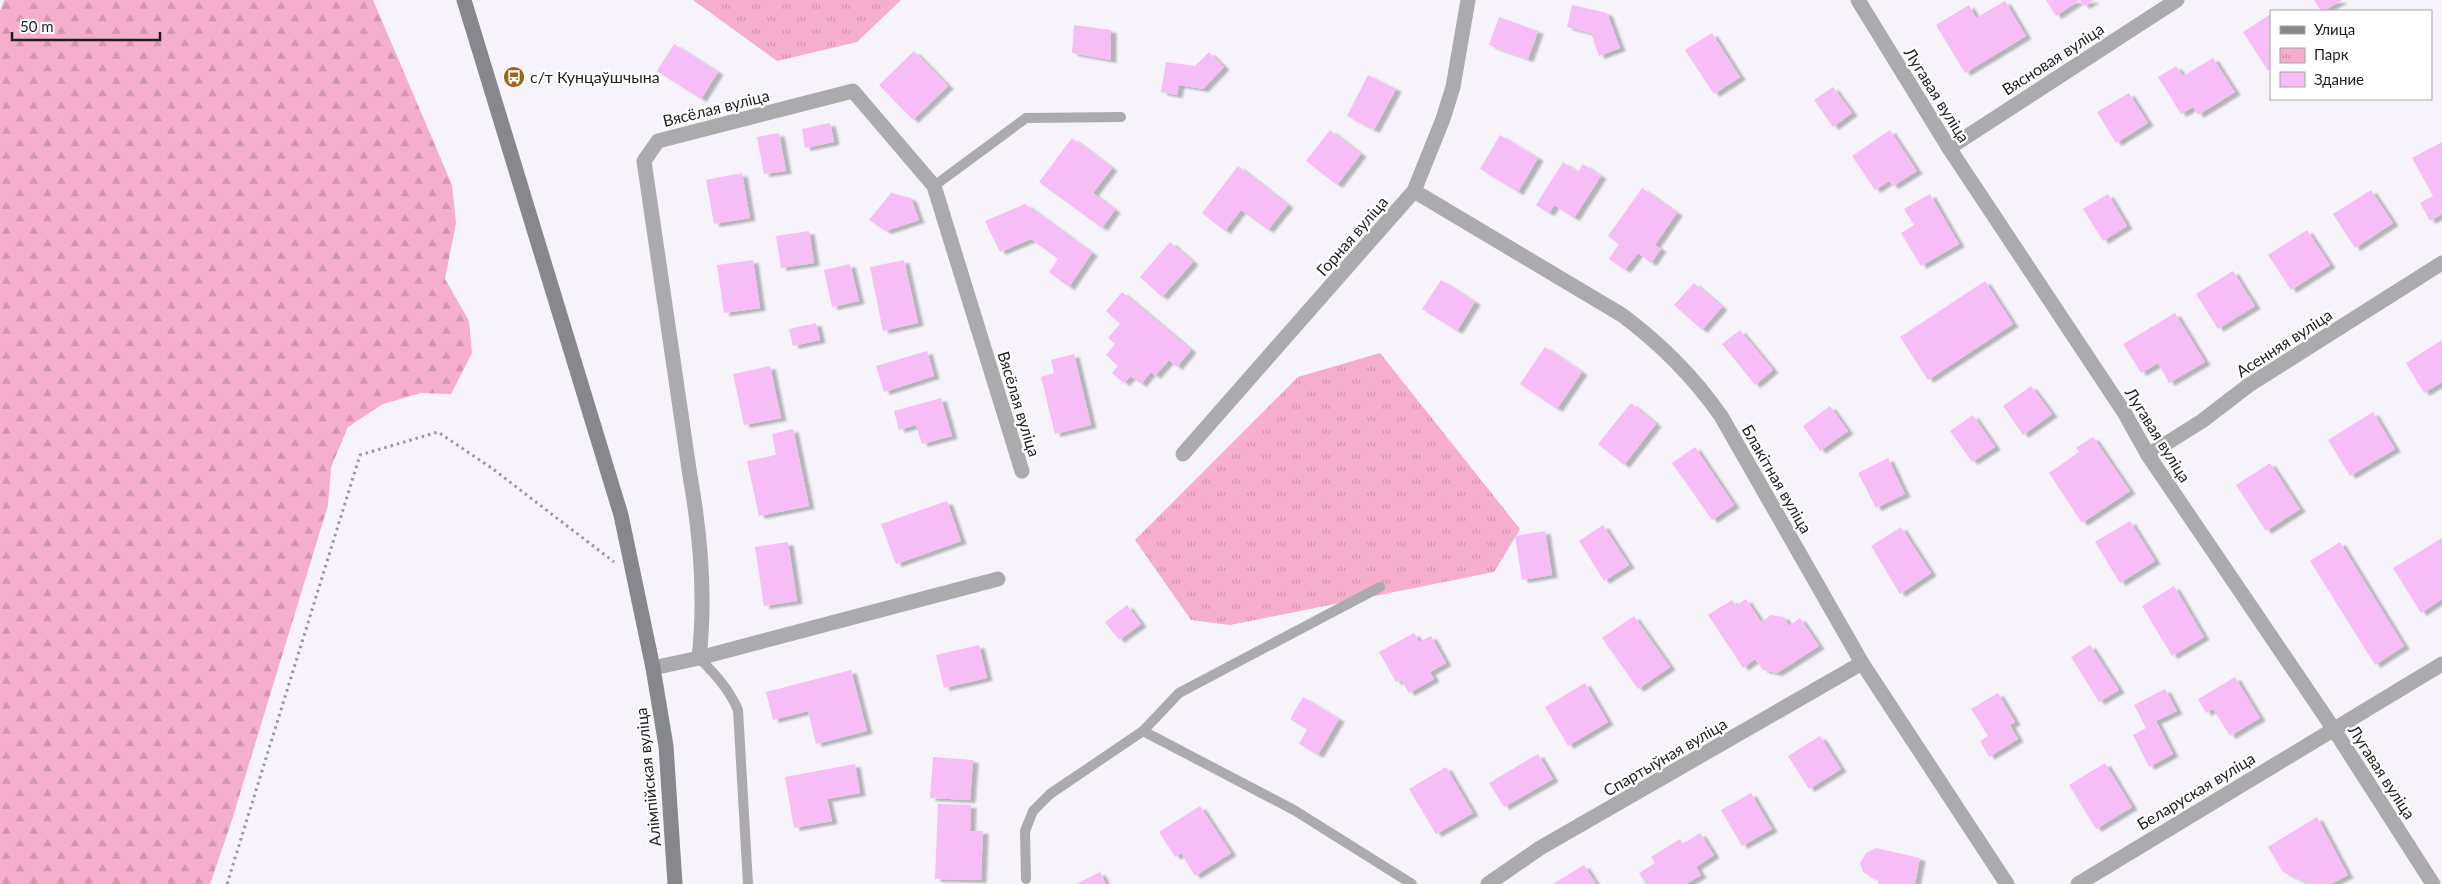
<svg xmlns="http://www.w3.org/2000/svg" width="2442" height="884" viewBox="0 0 2442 884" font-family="Lato,sans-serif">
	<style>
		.forest { fill: url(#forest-firs) }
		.park { fill: url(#park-tufts) }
		.building { fill: #f7bdf6; filter: url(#shadow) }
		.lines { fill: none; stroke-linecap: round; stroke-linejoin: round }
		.path { stroke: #98979b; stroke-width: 3; stroke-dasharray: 2.5 4; stroke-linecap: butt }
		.lane { stroke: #ababae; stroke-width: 10 }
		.street { stroke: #ababae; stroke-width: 15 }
		.secondary { stroke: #87888b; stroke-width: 15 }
		.labels { text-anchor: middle; stroke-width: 4.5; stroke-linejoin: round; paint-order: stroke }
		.street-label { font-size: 16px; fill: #1e1d1f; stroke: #fff }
		.poi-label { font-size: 16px; fill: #1e1d1f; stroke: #fff; text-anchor: start }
	</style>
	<defs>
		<pattern id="forest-firs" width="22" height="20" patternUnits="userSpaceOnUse" patternTransform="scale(1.25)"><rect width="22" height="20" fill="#f5aecb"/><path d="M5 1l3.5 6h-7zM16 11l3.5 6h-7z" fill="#d295ae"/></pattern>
		<pattern id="park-tufts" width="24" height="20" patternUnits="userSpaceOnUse" patternTransform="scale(1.25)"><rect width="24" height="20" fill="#f5aecb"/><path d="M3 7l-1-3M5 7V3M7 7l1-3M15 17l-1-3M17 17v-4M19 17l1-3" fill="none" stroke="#d295ae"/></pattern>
		<filter id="shadow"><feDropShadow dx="5.5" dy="3" stdDeviation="1" flood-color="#0004"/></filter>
	</defs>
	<rect width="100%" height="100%" fill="#f6f4fa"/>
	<polygon class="forest" points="4,0 373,0 452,185 456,223 445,279 469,321 472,353 451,394 421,393 383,404 348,427 331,467 328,505 231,823 210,884 0,884 0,11"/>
	<g class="park">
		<polygon points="693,0 901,0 857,42 777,61"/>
		<polygon points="1380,353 1520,529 1494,572 1230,625 1191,620 1135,540 1298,377"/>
	</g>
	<g class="building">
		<polygon points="2046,0 2094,0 2084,6 2080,0 2056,16"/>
		<polygon points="2314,0 2342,0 2324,11 2321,11"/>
		<polygon points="2005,1 2026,36 1965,73 1936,25 1969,5 1976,18"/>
		<polygon points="1572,5 1607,13 1620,48 1599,56 1591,33 1567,27"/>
		<polygon points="2271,14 2271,69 2268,71 2243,32"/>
		<polygon points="1499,17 1538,31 1528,59 1489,45"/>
		<polygon points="1074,25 1111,30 1111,60 1072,53"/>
		<polygon points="1712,33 1740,77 1714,94 1685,50"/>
		<polygon points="674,44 718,72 701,99 657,71"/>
		<polygon points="914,51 948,86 913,120 879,85"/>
		<polygon points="1209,52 1224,67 1203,89 1179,85 1177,95 1161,92 1166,62 1195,66"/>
		<polygon points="2213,58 2235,92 2198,115 2193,107 2181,114 2158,77 2176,66 2183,76"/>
		<polygon points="1368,75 1396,89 1374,130 1347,116"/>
		<polygon points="1833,87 1852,113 1833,127 1814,100"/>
		<polygon points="2129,93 2148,123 2116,143 2097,112"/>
		<polygon points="830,123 834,142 805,148 802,129"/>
		<polygon points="1330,130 1361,154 1337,185 1306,161"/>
		<polygon points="1890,130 1917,171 1893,186 1889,181 1875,190 1852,156"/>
		<polygon points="779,133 786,171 764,174 757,137"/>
		<polygon points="1500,135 1538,158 1518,192 1480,169"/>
		<polygon points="1072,138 1112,168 1093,193 1115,210 1102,228 1039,182"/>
		<polygon points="2442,142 2442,214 2430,221 2420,203 2433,196 2412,158"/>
		<polygon points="1563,162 1578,172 1583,164 1601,176 1574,218 1554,205 1549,213 1536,205"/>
		<polygon points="1238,166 1288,205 1268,230 1241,210 1225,231 1202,213"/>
		<polygon points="742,173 750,218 714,224 706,180"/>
		<polygon points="1642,188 1677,213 1655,245 1661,249 1651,263 1638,253 1625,270 1609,259 1619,244 1608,236"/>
		<polygon points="2371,190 2393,223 2355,248 2333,214"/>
		<polygon points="891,193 911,198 919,220 886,231 869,220"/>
		<polygon points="1930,194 1959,244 1921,266 1901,233 1914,225 1904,209"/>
		<polygon points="2108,194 2127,226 2103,241 2083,209"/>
		<polygon points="1025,204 1092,253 1069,287 1049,272 1058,259 1031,239 1000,252 985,221"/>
		<polygon points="2307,230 2330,265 2291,290 2268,255"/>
		<polygon points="809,231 814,263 781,268 776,236"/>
		<polygon points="1170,242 1193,262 1162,297 1140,277"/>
		<polygon points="753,260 760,308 724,313 717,265"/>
		<polygon points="904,260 918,323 883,331 870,267"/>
		<polygon points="850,264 859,301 832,307 824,270"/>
		<polygon points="2233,271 2255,306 2218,329 2196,294"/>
		<polygon points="1441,280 1475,302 1457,331 1422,309"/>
		<polygon points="1985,281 2013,324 1928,380 1900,337"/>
		<polygon points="1694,283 1722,307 1702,330 1674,305"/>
		<polygon points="1122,292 1191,350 1177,367 1169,360 1155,376 1151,372 1141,384 1131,376 1124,383 1112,373 1118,366 1106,355 1115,344 1108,338 1120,324 1106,311"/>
		<polygon points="2175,313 2205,362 2169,383 2158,363 2141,373 2123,344"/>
		<polygon points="816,323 820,340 793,346 789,329"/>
		<polygon points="1740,330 1773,370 1755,385 1722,344"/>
		<polygon points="2442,340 2442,382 2424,393 2406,363"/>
		<polygon points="1545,347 1582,372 1557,409 1520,384"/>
		<polygon points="927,351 934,376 884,392 876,366"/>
		<polygon points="1074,354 1091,425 1055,434 1041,377 1054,373 1051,360"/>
		<polygon points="770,366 781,418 744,425 733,374"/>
		<polygon points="2031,386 2052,414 2023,435 2003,406"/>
		<polygon points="941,398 952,436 922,444 916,425 899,430 894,411"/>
		<polygon points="1631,403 1656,424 1624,465 1598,444"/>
		<polygon points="1830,406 1848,431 1820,451 1803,426"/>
		<polygon points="2373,412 2395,449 2350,476 2328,440"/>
		<polygon points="1973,415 1995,447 1972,462 1950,431"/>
		<polygon points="793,429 809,506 759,516 747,461 776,455 772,434"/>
		<polygon points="2093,437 2130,491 2082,523 2049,473 2079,452 2076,448"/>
		<polygon points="1695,447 1734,505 1712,520 1672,463"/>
		<polygon points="1888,458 1905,494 1876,508 1858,473"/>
		<polygon points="2270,463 2300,509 2266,531 2236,485"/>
		<polygon points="947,501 961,541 896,564 881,524"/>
		<polygon points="2130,521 2155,561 2120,583 2095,542"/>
		<polygon points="1603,525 1629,565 1604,581 1579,541"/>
		<polygon points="1901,527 1931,573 1900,594 1871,546"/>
		<polygon points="1545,531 1552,575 1522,580 1515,536"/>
		<polygon points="2442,538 2442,599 2421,613 2393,568"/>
		<polygon points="788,542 797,601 764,606 755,547"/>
		<polygon points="2340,542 2404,646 2375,665 2310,561"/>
		<polygon points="2174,586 2204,637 2172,656 2142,606"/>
		<polygon points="1746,599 1761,622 1771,615 1784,617 1789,626 1800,618 1819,646 1777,673 1763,670 1755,659 1743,668 1708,615 1732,600 1736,606"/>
		<polygon points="1127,605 1141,624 1119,640 1105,622"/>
		<polygon points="1634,616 1670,667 1638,689 1602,638"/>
		<polygon points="1414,633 1419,642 1431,636 1446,663 1430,672 1434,679 1409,693 1401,680 1396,682 1379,652"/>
		<polygon points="979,645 987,678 944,688 936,655"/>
		<polygon points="2090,645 2119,690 2099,702 2071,657"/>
		<polygon points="851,670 867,731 816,744 808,711 773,720 766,692"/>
		<polygon points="2235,677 2260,718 2230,736 2213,709 2206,713 2198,699"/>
		<polygon points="1585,683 1608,722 1568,746 1545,707"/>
		<polygon points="2165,689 2177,711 2156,721 2173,754 2149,767 2133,735 2146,728 2134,705"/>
		<polygon points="1998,693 2015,722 2010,725 2018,739 1989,757 1980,741 1988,736 1971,709"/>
		<polygon points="1303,697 1339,719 1318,755 1299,744 1307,729 1290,719"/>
		<polygon points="1820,736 1841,769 1809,789 1788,756"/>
		<polygon points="1538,754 1553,779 1504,807 1489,783"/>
		<polygon points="933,757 973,760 970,800 930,798"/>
		<polygon points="2105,763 2132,807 2096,829 2069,785"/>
		<polygon points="855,764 860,793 827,799 832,821 794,828 785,777"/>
		<polygon points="1446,767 1473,813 1436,834 1409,789"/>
		<polygon points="1751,793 1772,829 1742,846 1721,810"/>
		<polygon points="938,804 971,805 970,831 983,831 981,880 935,879"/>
		<polygon points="1200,806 1231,853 1195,876 1181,853 1175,857 1159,832"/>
		<polygon points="2317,817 2348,875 2331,884 2308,884 2283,872 2268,847"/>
		<polygon points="1700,833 1714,855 1696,867 1701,875 1686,884 1646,884 1639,873 1655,863 1651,857 1680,839 1683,844"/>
		<polygon points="1876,848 1920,858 1915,884 1878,884 1879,881 1863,872 1860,863 1866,853"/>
		<polygon points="1584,865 1596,884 1553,884"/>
		<polygon points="1100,872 1106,884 1076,884"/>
	</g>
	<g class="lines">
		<polyline class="path" points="227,884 360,455 438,432 493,469 614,562"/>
		<g class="lane">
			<polyline points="934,186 1026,118 1121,117"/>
			<path d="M699,658C715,674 729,689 738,710L748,884"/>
			<polyline points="1143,731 1179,693 1380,587"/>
			<polyline points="1026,879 1025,831 1033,811 1050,794 1143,731 1294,810 1412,884"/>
		</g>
		<g class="street">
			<polyline points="1858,0 1949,148 2124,412 2148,455 2333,728 2433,884"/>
			<polyline points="1949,148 2177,0"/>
			<path d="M1414,191L1622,315C1661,344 1693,376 1721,416L1862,663L2007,884"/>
			<polyline points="1183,454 1414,191 1443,119 1453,87 1468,0"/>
			<polyline points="2148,455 2202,421 2249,385 2442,263"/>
			<path d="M699,658C706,596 701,537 690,476L644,161L658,141L853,91L934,186L1022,471"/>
			<polyline points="653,668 699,658 998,579"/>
			<polyline points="1488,884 1540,848 1862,663"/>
			<polyline points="2078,884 2442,664"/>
		</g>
		<polyline class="secondary" points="464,0 621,515 653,668 666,746 675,884"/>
	</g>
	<defs>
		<g id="bus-disc" transform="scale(1.125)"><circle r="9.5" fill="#9b661d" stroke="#fff"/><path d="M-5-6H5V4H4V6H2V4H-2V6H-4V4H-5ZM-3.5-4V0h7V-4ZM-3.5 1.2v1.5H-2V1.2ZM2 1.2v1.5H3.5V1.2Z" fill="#fff"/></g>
	</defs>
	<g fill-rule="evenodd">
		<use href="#bus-disc" x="514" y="77"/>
	</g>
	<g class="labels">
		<g class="street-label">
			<text transform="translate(2053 59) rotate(-33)" y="6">Вясновая вуліца</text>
			<text transform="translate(1937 95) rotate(58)" y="6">Лугавая вуліца</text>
			<text transform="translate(716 108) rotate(-14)" y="6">Вясёлая вуліца</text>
			<text transform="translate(1352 236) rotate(-49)" y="6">Горная вуліца</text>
			<text transform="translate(2284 343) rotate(-33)" y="6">Асенняя вуліца</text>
			<text transform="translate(1019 404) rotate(73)" y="6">Вясёлая вуліца</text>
			<text transform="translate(2158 435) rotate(58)" y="6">Лугавая вуліца</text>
			<text transform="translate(1777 479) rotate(60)" y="6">Блакітная вуліца</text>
			<text transform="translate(1665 757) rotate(-30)" y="6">Спартыўная вуліца</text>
			<text transform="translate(2382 772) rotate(57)" y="6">Лугавая вуліца</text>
			<text transform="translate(648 777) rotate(-96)" y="6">Алімпійская вуліца</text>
			<text transform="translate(2196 791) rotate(-31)" y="6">Беларуская вуліца</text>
		</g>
		<g class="poi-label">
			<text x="530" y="83">с/т Кунцаўшчына</text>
		</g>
	</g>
	<rect x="2270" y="10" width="162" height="90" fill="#ffffff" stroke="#a5a5a5"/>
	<rect x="2280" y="26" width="25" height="8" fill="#87888b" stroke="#a5a5a5"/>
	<text x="2314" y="35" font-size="15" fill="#1e1d1f">Улица</text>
	<rect x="2280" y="48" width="25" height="15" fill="url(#park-tufts)" stroke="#a5a5a5"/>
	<text x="2314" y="60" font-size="15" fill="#1e1d1f">Парк</text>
	<rect x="2280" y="72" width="25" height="15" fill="#f7bdf6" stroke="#a5a5a5"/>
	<text x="2314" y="85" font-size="15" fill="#1e1d1f">Здание</text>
	<path d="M12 32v8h148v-8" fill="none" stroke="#1e1d1f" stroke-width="2.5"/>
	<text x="20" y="32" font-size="15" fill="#1e1d1f" stroke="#ffffff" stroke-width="4" paint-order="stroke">50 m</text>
</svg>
